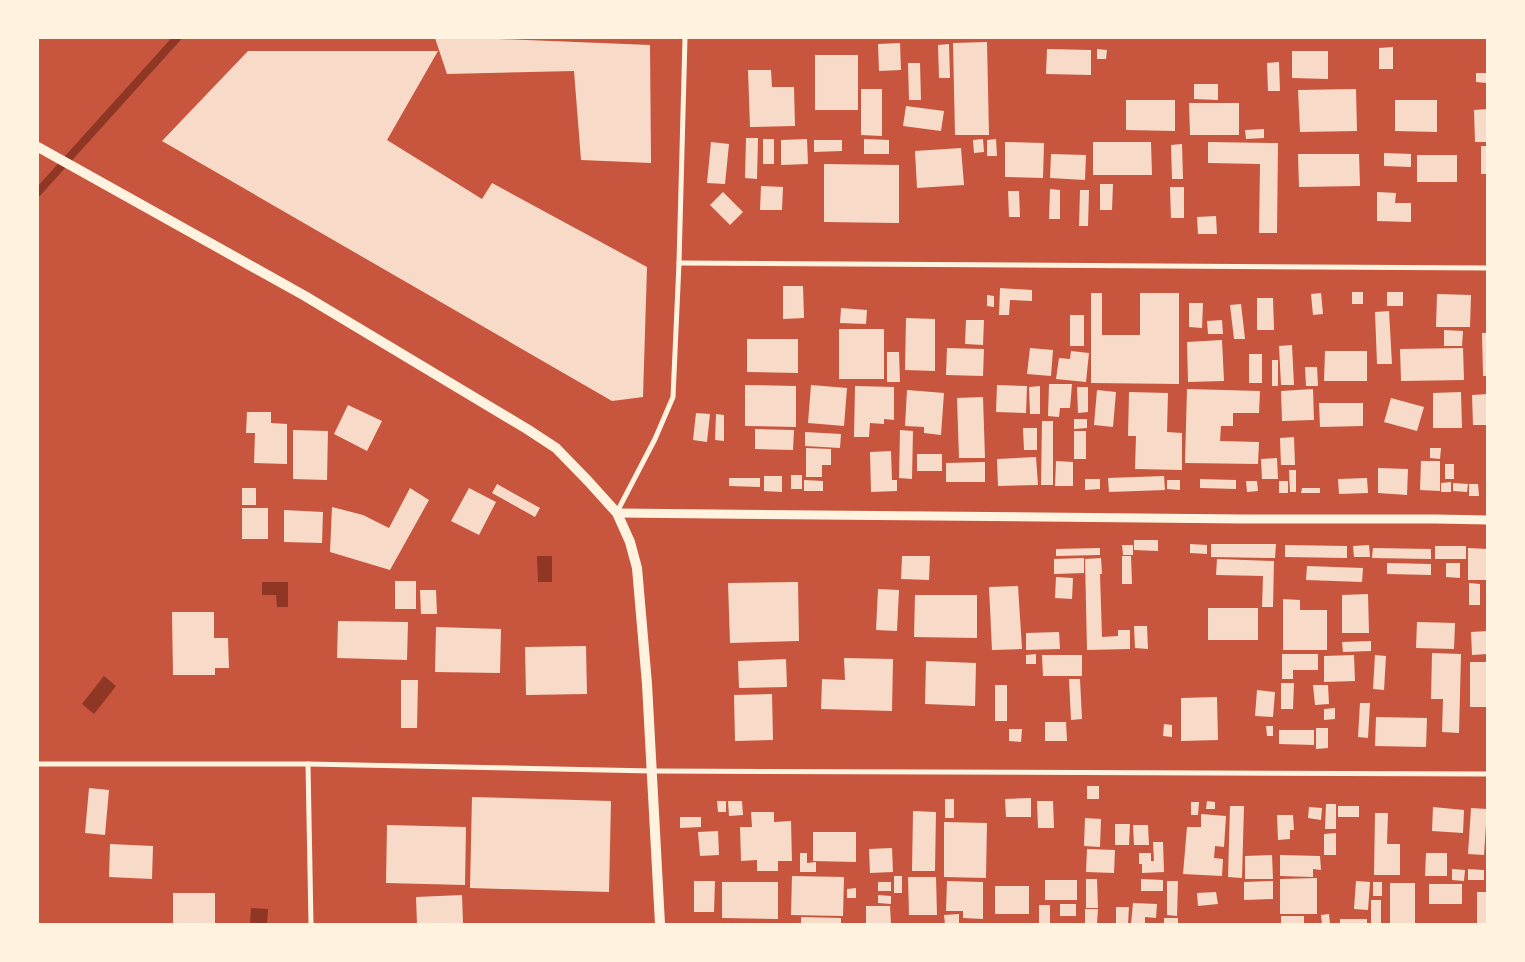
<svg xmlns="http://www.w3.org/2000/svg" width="1525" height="962" viewBox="0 0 1525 962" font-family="Cabin,sans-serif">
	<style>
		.water { fill: #8f3625 }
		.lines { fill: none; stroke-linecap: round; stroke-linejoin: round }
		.stream { stroke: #8f3625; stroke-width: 8 }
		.building { fill: #f7dbc8 }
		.minor { stroke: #fff3e0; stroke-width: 5 }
		.tertiary { stroke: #fff3e0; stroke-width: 9 }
		.secondary { stroke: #fff3e0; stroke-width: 10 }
	</style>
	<rect width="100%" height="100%" fill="#c8553d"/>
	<g class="water">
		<polygon points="537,556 552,556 552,582 538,582"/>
		<polygon points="262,582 288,582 288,607 277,607 276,595 262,595"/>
		<polygon points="104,676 116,686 94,714 82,704"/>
		<polygon points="251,908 268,909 267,924 250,924"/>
	</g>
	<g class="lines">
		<polyline class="stream" points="38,192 177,38"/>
	</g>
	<g class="building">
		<polygon points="435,38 474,38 650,45 651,163 581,160 574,71 447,74"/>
		<polygon points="987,42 989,135 955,135 953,43"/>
		<polygon points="900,43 901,70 879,71 878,44"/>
		<polygon points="949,44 950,78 939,78 938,45"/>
		<polygon points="1393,47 1393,69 1379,69 1379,48"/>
		<polygon points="1047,49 1091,50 1091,75 1046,74"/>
		<polygon points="1097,49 1107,50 1106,59 1097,59"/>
		<polygon points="248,51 438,51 387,140 482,199 492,183 647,267 643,397 612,401 162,141"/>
		<polygon points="1292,51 1328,51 1328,79 1292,78"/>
		<rect x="815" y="55" width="43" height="55"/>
		<polygon points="1279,62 1280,91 1268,91 1267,63"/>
		<polygon points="908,63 920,63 921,100 909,100"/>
		<polygon points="748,70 771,70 772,87 794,87 795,126 750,127"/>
		<polygon points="1476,73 1487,73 1487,83 1476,82"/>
		<polygon points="1194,84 1218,84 1218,100 1194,99"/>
		<polygon points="861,89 882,89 882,136 861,135"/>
		<polygon points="1356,89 1357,131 1300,132 1298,90"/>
		<polygon points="1126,100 1175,100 1175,131 1126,130"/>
		<polygon points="1395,100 1437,100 1437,132 1395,131"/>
		<polygon points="1189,103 1239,103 1239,135 1190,135"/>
		<polygon points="906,106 944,111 941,131 903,126"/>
		<polygon points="1488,109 1488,142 1475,142 1474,110"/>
		<polygon points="1264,129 1264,138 1246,139 1245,130"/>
		<polygon points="746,138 758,138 757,179 745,178"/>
		<rect x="763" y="139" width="11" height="25"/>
		<polygon points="807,139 808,164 781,165 781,140"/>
		<polygon points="864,139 889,140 889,154 864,154"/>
		<polygon points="983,139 984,152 974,153 973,140"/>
		<polygon points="996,139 997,156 987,156 987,140"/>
		<polygon points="814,140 842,140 842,151 814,152"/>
		<polygon points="711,142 729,144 725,184 707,183"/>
		<polygon points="1005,142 1044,143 1043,178 1005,177"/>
		<polygon points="1093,142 1151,142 1152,175 1093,175"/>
		<polygon points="1208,142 1278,143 1277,233 1259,233 1260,164 1208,163"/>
		<polygon points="1182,144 1183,179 1172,179 1171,145"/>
		<rect x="1481" y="146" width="7" height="28"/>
		<polygon points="961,148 964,185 917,188 915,151"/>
		<polygon points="1384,153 1411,154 1411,167 1384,166"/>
		<polygon points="1051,154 1086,155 1085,180 1050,178"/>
		<polygon points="1298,154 1359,154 1360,186 1299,187"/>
		<rect x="1417" y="155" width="40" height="27"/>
		<polygon points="824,164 899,165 899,223 824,222"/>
		<polygon points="1100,184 1113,184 1112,210 1100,210"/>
		<polygon points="761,186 783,187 782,210 760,210"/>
		<polygon points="1170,187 1184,187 1184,218 1171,218"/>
		<polygon points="1050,189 1060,190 1060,219 1049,219"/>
		<polygon points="1080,190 1089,190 1088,226 1079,226"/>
		<polygon points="1008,191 1019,191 1020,217 1009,217"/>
		<polygon points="723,192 743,212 730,225 710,205"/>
		<polygon points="1377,192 1396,193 1395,203 1411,203 1411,222 1377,221"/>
		<polygon points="1216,216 1217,234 1198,234 1197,217"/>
		<polygon points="783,286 803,286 804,318 783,319"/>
		<polygon points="1000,288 1032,290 1032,301 1010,300 1009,315 999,315"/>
		<rect x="1352" y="292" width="11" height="12"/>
		<rect x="1387" y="292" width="16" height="14"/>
		<polygon points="1091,293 1102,293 1102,335 1140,335 1140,293 1179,293 1179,384 1091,383"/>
		<polygon points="1321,293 1323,314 1313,315 1311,294"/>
		<polygon points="1437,294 1471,295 1470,327 1436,327"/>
		<polygon points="987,295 994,296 994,307 987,306"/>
		<polygon points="1257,298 1273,298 1274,330 1257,330"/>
		<polygon points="1189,303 1203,303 1202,328 1189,327"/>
		<polygon points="1241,304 1245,339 1234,339 1230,305"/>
		<polygon points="841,308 867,310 866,324 840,323"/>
		<polygon points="1389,311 1392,364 1377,364 1375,312"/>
		<rect x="1070" y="315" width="14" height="31"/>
		<polygon points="906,318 935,319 935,371 905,370"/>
		<polygon points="966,320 984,320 983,345 965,344"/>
		<polygon points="1222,320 1223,334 1208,334 1207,321"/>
		<rect x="839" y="329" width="45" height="50"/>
		<polygon points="1444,330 1463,331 1462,346 1444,346"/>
		<polygon points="1482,333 1488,333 1488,376 1483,376"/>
		<polygon points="747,339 798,339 798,373 747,372"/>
		<polygon points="1222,340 1224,381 1188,382 1187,342"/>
		<polygon points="1292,345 1294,385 1281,385 1279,346"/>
		<polygon points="947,348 984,349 983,376 946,375"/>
		<polygon points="1030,348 1053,350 1051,376 1027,374"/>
		<polygon points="1463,348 1464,380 1401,381 1400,349"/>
		<polygon points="1071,351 1089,353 1086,382 1056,379 1059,358 1070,359"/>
		<polygon points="1325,351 1367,351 1367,381 1324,381"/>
		<polygon points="887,352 899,352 900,382 887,382"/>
		<rect x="1249" y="354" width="13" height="29"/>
		<rect x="1272" y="360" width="6" height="26"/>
		<polygon points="1305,367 1317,367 1318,386 1306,386"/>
		<polygon points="1049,384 1072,384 1070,408 1060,408 1059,417 1048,416"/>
		<polygon points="745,385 796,386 796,427 745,426"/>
		<polygon points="811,385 847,388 844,426 808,423"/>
		<polygon points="997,385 1027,386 1026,413 996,412"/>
		<polygon points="855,386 894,387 894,420 884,419 884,424 870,423 869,437 854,437"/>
		<polygon points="1040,386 1040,414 1030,414 1029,387"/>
		<polygon points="1077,387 1088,387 1088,412 1078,413"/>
		<polygon points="1187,389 1260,391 1259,413 1233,413 1233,426 1221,426 1220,441 1259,442 1258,464 1185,463"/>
		<polygon points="1313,389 1314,420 1282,421 1281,391"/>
		<polygon points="907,390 944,393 941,435 924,433 924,427 905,426"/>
		<polygon points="1097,390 1116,392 1113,427 1094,425"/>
		<polygon points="1129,392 1168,393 1167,432 1182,433 1182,470 1135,469 1136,436 1128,436"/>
		<polygon points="1461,392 1462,428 1433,428 1433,393"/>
		<polygon points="1488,394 1488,425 1473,425 1472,395"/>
		<polygon points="983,397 985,458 959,458 957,398"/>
		<polygon points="1391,398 1424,407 1417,431 1384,422"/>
		<polygon points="1319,403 1363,403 1363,426 1320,427"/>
		<polygon points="348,405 382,421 367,451 334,434"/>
		<polygon points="247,412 271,412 271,423 287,424 287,464 254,463 255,433 246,433"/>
		<polygon points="696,413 710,414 707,442 693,440"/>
		<polygon points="716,414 724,415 724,441 715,440"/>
		<polygon points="1074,419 1087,419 1087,428 1074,429"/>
		<polygon points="1042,421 1053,421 1053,485 1041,485"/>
		<polygon points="1023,428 1037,428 1037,450 1024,450"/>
		<polygon points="755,429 794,430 793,450 755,449"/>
		<polygon points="293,430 328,431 327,480 293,479"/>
		<polygon points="900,430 913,431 912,479 899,478"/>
		<rect x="1074" y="431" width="12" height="28"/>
		<polygon points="805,432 841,434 840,448 805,446"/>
		<polygon points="1294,437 1295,465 1281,465 1280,438"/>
		<polygon points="806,448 831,449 831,465 822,465 822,477 806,477"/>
		<polygon points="1430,448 1441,448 1440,459 1430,458"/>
		<polygon points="891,451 892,480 897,480 897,491 871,492 870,452"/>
		<rect x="917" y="454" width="25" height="17"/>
		<polygon points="1036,457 1038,485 998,486 997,459"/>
		<polygon points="1277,458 1278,479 1262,479 1261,459"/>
		<polygon points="1056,461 1073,462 1073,486 1055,486"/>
		<polygon points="1421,461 1440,461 1440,491 1420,490"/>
		<polygon points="985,462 985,482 946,482 946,463"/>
		<rect x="1445" y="464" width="9" height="15"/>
		<polygon points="1378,468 1408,469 1407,495 1378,493"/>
		<polygon points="1289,470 1296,470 1296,492 1290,492"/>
		<rect x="791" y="475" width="11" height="14"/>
		<polygon points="764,476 782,476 782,492 764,491"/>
		<polygon points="1164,476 1165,490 1109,492 1108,478"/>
		<polygon points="729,478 760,478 760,487 729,486"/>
		<polygon points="1367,478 1368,493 1339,494 1338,479"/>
		<polygon points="1085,479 1100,479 1100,489 1085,490"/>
		<polygon points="1200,479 1236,480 1236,489 1200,488"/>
		<polygon points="804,480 823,481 823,491 804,491"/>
		<polygon points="1167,480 1180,480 1180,490 1167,489"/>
		<polygon points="1246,481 1257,481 1258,491 1247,492"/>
		<rect x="1279" y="481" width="9" height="12"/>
		<polygon points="1451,482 1451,492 1441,492 1441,483"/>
		<polygon points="1453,483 1468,484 1467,492 1453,491"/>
		<polygon points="497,484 540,508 535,517 492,493"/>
		<polygon points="1469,484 1478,484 1479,496 1469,496"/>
		<rect x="242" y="488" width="14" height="17"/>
		<polygon points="410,488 429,500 390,570 330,552 332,507 363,515 389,528"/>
		<polygon points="469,488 496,502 479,535 451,521"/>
		<polygon points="1302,488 1320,488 1320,493 1301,493"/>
		<rect x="242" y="508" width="26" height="31"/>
		<polygon points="284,510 323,512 322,543 284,542"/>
		<polygon points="1134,540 1158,540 1158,551 1134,550"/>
		<polygon points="1190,544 1207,545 1207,554 1190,553"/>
		<polygon points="1211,544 1276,544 1275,558 1211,557"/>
		<polygon points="1122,545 1133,545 1133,555 1123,555"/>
		<polygon points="1285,545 1347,546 1347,558 1285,557"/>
		<polygon points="1369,545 1370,557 1354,557 1353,546"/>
		<rect x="1435" y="546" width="31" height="13"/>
		<polygon points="1100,548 1100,555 1056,556 1056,549"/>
		<polygon points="1373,548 1431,549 1431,559 1372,558"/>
		<polygon points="1468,548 1488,549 1488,580 1468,580"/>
		<polygon points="902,556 930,556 929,580 901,579"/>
		<polygon points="1122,556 1131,556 1132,584 1122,584"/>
		<polygon points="1084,558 1084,573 1054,574 1054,559"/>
		<polygon points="1101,558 1102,574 1100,574 1102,637 1118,636 1118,630 1130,630 1130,649 1087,650 1085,559"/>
		<polygon points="1217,559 1274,561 1273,607 1262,607 1263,576 1216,575"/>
		<polygon points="1387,563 1431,564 1431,575 1387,574"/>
		<polygon points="1446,563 1460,563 1460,578 1446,577"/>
		<polygon points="1307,566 1363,568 1362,582 1306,580"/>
		<polygon points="1056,577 1073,578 1072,599 1055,598"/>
		<rect x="395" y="581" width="21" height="28"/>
		<polygon points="798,582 799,641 730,643 728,583"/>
		<polygon points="1469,583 1480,584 1480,605 1469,605"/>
		<polygon points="1018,586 1022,649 992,650 989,587"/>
		<polygon points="878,589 899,590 897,631 876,630"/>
		<polygon points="420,590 436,590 437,614 421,614"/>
		<polygon points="1368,594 1369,633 1342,633 1342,595"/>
		<polygon points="915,595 977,595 977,638 914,637"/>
		<polygon points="1283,599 1300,600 1300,610 1327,610 1327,650 1283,650"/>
		<rect x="1208" y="608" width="50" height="32"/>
		<polygon points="172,612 214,612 214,638 228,638 229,668 215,668 215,675 173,675"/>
		<polygon points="338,621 408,622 407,660 337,658"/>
		<polygon points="1417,622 1455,623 1454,649 1416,648"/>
		<polygon points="1134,626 1147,626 1148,649 1135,648"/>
		<polygon points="436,627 501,629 500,673 435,672"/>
		<polygon points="1488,631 1488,654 1472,655 1471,632"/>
		<polygon points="1059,632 1060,649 1026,650 1026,633"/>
		<polygon points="1371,641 1371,651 1343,652 1342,642"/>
		<polygon points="586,646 587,694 526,695 525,647"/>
		<polygon points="1432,653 1461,654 1459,733 1442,732 1443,699 1431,699"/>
		<polygon points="1036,654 1036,664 1026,664 1026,655"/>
		<polygon points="1282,654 1318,654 1318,670 1293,670 1293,679 1282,679"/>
		<polygon points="1042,655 1082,655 1082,676 1043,676"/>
		<polygon points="1354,655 1355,681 1324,682 1324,656"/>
		<polygon points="1375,655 1386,656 1384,690 1373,689"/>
		<polygon points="844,658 893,659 892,711 821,709 822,679 845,680"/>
		<polygon points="786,659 787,687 739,688 738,661"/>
		<polygon points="926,661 976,663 975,706 925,704"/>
		<rect x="1470" y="662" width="18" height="45"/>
		<polygon points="1069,679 1080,679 1082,719 1071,720"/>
		<polygon points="401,680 418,680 417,728 401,728"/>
		<polygon points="1281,683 1294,683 1293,709 1281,709"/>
		<rect x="995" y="685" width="12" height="36"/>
		<polygon points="1313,685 1328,685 1329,704 1315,705"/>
		<polygon points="1257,690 1275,692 1273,717 1255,716"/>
		<polygon points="772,694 773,740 735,741 734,695"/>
		<polygon points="1217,697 1218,740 1181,741 1181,698"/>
		<polygon points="1360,703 1370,703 1368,738 1358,737"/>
		<polygon points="1335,708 1335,719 1324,720 1324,709"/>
		<polygon points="1376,717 1427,718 1426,747 1375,746"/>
		<polygon points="1045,722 1066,722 1067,741 1045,741"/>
		<polygon points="1164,724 1172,725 1172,737 1163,736"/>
		<polygon points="1266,726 1273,726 1273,736 1267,736"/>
		<polygon points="1316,728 1328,728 1328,748 1316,749"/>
		<polygon points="1009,729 1022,729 1021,742 1009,741"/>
		<polygon points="1279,730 1314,730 1314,745 1279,744"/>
		<rect x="1087" y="786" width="12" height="13"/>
		<polygon points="89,788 109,790 105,835 85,833"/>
		<polygon points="472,797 611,801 609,892 470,888"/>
		<polygon points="1031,798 1031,817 1006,817 1005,799"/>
		<rect x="945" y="799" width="9" height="19"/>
		<polygon points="717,801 726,801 726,812 718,812"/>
		<polygon points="728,801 742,801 743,815 729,816"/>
		<polygon points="1037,801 1053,801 1054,828 1038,828"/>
		<polygon points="1207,801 1215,802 1215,809 1206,809"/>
		<polygon points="1191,802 1199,802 1198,815 1191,815"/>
		<polygon points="1326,804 1336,804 1336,829 1325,829"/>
		<polygon points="1230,806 1244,806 1242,878 1228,877"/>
		<rect x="1338" y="806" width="21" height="11"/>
		<polygon points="1309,807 1322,808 1321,820 1308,818"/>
		<polygon points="1433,807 1464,810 1463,833 1432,831"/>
		<polygon points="1471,808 1487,809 1484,855 1468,854"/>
		<polygon points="913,811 936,812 935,871 912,871"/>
		<polygon points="751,812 774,812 774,822 791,821 792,861 778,861 778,871 757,871 757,860 741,861 740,827 752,827"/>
		<polygon points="1375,813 1388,813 1387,844 1400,844 1400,875 1374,875"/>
		<polygon points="1201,814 1226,816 1224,847 1215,846 1214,858 1223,859 1222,876 1183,874 1187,827 1201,827"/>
		<polygon points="1277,815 1293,815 1294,830 1290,830 1290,839 1278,840"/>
		<polygon points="680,817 701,817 701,827 680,828"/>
		<polygon points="1085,818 1101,819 1100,847 1084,846"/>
		<polygon points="944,822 987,823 986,878 944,877"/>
		<polygon points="1115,824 1130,824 1129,845 1115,845"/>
		<polygon points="387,825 466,827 465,885 386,883"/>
		<polygon points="1133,825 1148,825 1149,845 1134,845"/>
		<polygon points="718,831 719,855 700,856 698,832"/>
		<polygon points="813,832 856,832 856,862 813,861"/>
		<polygon points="1336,833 1336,855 1324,855 1324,834"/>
		<polygon points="1153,842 1163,842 1164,872 1142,873 1142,864 1139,864 1139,853 1151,853 1151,861 1154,861"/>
		<polygon points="110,844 153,846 152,879 109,877"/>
		<polygon points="892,848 893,872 870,873 869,849"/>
		<polygon points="1087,849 1115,850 1114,873 1086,872"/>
		<polygon points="800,853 807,853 807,863 816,862 816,872 800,872"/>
		<polygon points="1426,853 1447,853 1447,876 1425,876"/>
		<polygon points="1272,855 1273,879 1245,879 1245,856"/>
		<polygon points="1280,855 1320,856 1321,870 1313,869 1313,877 1280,876"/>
		<rect x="1486" y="858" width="2" height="23"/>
		<polygon points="1452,869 1465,870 1464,881 1452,880"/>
		<polygon points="1468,869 1484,870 1484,880 1468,880"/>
		<polygon points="792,876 844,877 843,916 791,915"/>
		<rect x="894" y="876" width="8" height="17"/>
		<polygon points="908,877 936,877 937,915 909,915"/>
		<polygon points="1317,878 1317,914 1280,914 1280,879"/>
		<polygon points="1086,879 1097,879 1098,908 1086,908"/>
		<polygon points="1141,879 1163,880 1163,891 1141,891"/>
		<rect x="1045" y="880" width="32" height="20"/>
		<polygon points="694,881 715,881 714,912 694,912"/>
		<polygon points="947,881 983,882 983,919 963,918 963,911 946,911"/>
		<polygon points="1167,881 1178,881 1177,916 1167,915"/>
		<polygon points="1273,881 1273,899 1244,900 1244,882"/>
		<polygon points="1356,881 1370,882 1368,910 1354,909"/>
		<polygon points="722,882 778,882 778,919 722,918"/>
		<rect x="878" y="882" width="13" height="9"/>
		<rect x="1373" y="882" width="9" height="14"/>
		<rect x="1390" y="883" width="25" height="40"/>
		<rect x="1429" y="884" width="33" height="20"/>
		<rect x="995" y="886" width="34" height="28"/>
		<polygon points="856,888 856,898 847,898 847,889"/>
		<polygon points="1216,892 1218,904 1198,906 1197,893"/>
		<rect x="1477" y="892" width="11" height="32"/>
		<rect x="173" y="893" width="42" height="31"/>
		<polygon points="462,895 463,924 417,924 416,897"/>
		<polygon points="878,895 891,896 891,904 878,903"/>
		<rect x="1371" y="900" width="10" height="24"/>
		<polygon points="1133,903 1157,904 1156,918 1145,917 1145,924 1131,924"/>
		<rect x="1060" y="904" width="16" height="12"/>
		<rect x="1039" y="905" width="11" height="19"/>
		<polygon points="866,906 890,906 891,924 866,924"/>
		<polygon points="1116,907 1129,907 1128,924 1116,924"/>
		<polygon points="1085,909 1098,909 1097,924 1085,924"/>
		<polygon points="959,914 959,924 945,924 944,915"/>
		<polygon points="1329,914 1330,924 1322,924 1321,915"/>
		<rect x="1281" y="916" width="23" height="8"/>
		<polygon points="801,917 841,918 841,924 801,924"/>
		<rect x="1164" y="918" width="14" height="6"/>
		<rect x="1340" y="919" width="27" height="5"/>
	</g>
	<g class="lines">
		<g class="minor">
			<polyline points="679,263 1488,268"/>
			<polyline points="617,512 655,439 673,397 679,263 685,38"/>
			<polyline points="38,764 308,764 652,771 1488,774"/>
			<polyline points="308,764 311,924"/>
		</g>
		<polyline class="tertiary" points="617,513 1243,519 1436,519 1488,520"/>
		<polyline class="secondary" points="38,147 305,296 527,429 556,448 589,482 617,513 630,542 637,568 647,684 660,924"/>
	</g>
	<rect width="1525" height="962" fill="none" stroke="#fff3e0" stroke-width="78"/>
</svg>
